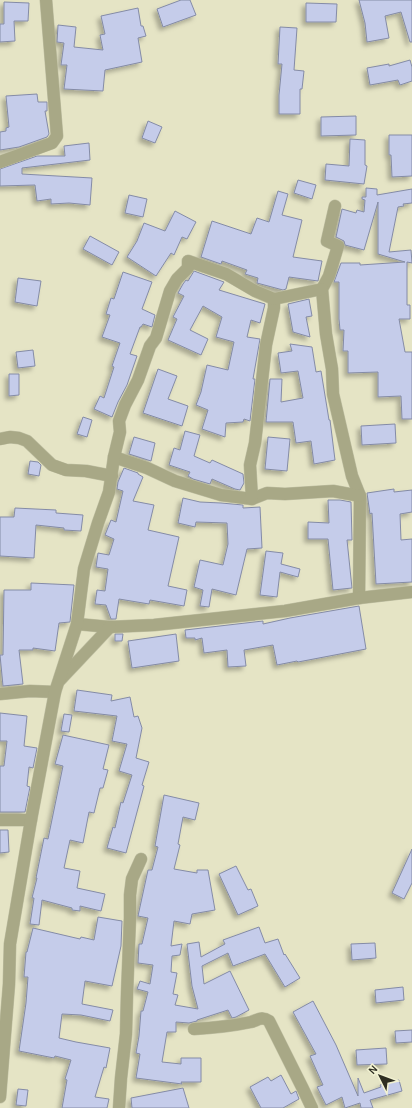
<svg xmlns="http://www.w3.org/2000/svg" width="412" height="1108" viewBox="0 0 412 1108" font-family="Karla,sans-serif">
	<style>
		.building { fill: #c5ccea; stroke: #848ba6; filter: url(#shadow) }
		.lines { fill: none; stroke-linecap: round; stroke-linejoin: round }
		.minor-casing { stroke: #c0c0a4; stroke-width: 13 }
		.minor { stroke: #a8a886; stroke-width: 12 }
	</style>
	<defs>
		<filter id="shadow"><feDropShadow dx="-3.5" dy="3.5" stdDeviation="2" flood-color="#0004"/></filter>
	</defs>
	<rect width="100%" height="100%" fill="#e5e4c5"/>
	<g class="building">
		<polygon points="181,0 190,0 196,15 163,27 157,9"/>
		<polygon points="359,0 412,0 412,42 410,42 401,12 385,16 389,38 367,42 365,23"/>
		<polygon points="4,2 29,3 28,21 14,21 15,41 0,42 0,24 4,24"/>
		<polygon points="306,3 337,4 336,22 306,22"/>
		<polygon points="138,8 141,26 143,26 146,36 138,38 142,62 105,70 103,91 64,89 67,65 61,65 64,43 57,42 58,25 76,27 74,47 103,50 100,35 105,34 101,16"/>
		<polygon points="280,27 297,28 294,70 304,71 302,89 300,89 300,114 279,114 279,95 282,64 278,64"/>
		<polygon points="410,60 412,67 412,81 400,85 398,80 370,85 367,68 389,64 389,66"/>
		<polygon points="37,94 38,102 47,102 47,111 45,111 49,134 47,137 19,147 0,150 0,132 6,131 6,128 9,127 6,96"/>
		<polygon points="356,116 356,135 321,136 321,117"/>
		<polygon points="148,121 162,127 155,143 142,138"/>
		<polygon points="389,135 412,135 412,176 392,177 391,155 389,155"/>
		<polygon points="350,139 365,140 365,165 367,166 364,184 325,180 326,164 349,166"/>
		<polygon points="89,143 90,160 22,168 22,174 92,178 90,205 69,203 51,204 51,199 37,201 35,185 0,186 0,169 37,156 65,156 64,146"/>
		<polygon points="298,180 316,185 312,199 294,193"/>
		<polygon points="366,188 377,189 377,195 412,189 412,203 403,204 404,206 398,207 389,252 411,250 412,263 407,262 407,305 410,305 410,319 399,319 405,352 412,352 412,419 402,419 401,396 378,397 378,372 348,373 348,351 343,351 344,330 340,330 339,319 339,282 334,282 341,263 360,263 360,265 405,262 378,254 378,202 364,250 345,245 344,241 336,237 342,209 356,213 357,210 364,212 365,200 362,199 362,197 366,197"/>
		<polygon points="278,191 288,194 282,215 302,220 293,257 322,261 318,281 289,277 286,289 283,290 257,283 258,278 245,274 247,270 222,261 221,264 201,257 212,221 251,234 257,218 269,222"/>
		<polygon points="129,195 147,199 143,217 125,213"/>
		<polygon points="175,211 196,222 187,239 182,237 174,255 171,253 156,276 127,257 137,241 144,223 165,231"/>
		<polygon points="90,236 119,252 112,265 83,249"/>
		<polygon points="194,271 224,282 219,290 265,304 260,323 251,320 247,337 260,339 253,379 255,379 250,421 244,419 243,422 226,423 225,437 202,429 208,410 196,405 201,392 207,365 228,370 234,342 216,337 222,317 203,306 190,330 208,339 201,355 168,340 177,319 173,317 184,296 178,293 183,284 186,280 188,281"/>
		<polygon points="123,272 152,282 142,309 155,315 152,327 143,324 141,327 140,327 130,354 137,356 127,385 118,402 112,417 94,409 100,396 104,398 114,367 112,366 120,343 102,337 110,315 106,314 111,298 114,299"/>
		<polygon points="18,278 41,281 37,306 15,302"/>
		<polygon points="309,299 312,316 306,317 310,337 293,332 288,304"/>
		<polygon points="290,344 312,347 316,372 321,371 329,420 330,420 335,460 314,464 311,441 296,443 293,422 266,422 270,379 282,379 281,402 303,398 298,371 281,373 278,353 292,351"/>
		<polygon points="33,350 35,366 18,368 16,352"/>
		<polygon points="158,369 177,376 168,399 188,406 182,426 143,413"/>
		<polygon points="9,374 19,374 19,395 9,396"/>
		<polygon points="83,417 92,420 87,437 77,434"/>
		<polygon points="395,424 396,443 362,445 361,426"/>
		<polygon points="185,431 200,435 194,456 210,463 212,460 243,474 244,483 240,490 235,489 212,479 210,484 193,479 188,476 190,472 169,465 174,448 180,450"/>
		<polygon points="134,437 155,443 151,461 129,454"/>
		<polygon points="268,437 290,439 287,471 265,469"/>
		<polygon points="30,461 38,462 41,465 39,476 28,474"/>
		<polygon points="124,468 138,473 138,474 143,477 133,501 154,505 148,530 179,537 168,586 187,590 184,606 150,600 149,604 119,599 116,619 111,619 106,605 95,604 97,590 105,591 108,569 96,567 98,553 109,555 114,539 105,535 111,520 116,522 123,491 117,489 118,482"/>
		<polygon points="394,489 394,492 412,490 412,512 400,514 401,540 412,539 412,582 376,584 372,513 370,514 367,493"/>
		<polygon points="183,498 200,502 221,503 243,505 243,508 260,507 262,548 247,549 236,595 212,589 209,607 200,606 203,590 194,587 200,560 223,565 228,544 227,523 196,522 195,527 178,523"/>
		<polygon points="328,500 340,500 351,502 352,540 347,540 352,588 333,590 328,539 308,539 308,522 329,523"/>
		<polygon points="15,508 56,510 56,513 83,515 81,531 64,530 64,528 36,525 34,558 0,556 0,517 14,517"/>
		<polygon points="266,551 283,553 281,564 300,569 298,577 280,572 277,597 260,595"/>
		<polygon points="31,583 74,585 70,622 59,623 55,651 33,648 33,650 19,650 23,684 3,686 0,655 3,655 4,590 31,590"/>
		<polygon points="359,606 366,649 298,662 297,661 277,665 273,645 244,650 246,666 228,667 227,650 204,653 202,638 195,640 195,638 186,638 185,630 263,621 263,624 290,618"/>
		<polygon points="115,634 123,634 122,641 115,641"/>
		<polygon points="176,634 179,661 132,668 128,641"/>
		<polygon points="77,690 112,695 111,701 130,697 134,717 138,716 142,728 136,758 149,762 142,785 144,786 126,853 107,848 113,827 115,828 121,802 123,803 132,775 119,771 127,744 112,741 117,716 74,711"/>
		<polygon points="0,713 27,716 24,746 37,748 33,768 29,767 27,786 30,787 25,812 0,812 0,766 4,766 7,741 0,741"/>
		<polygon points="64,714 72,715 69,732 61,731"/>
		<polygon points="63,735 109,745 103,769 108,770 103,788 100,788 94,813 89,812 83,843 70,840 64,868 80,871 77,888 105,894 101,911 80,906 80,911 72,910 72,908 42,900 39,925 30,924 34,898 32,898 37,878 36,878 44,838 48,839 63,766 55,764"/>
		<polygon points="164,795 199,803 195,820 183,817 178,844 180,845 174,869 197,873 197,870 208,870 215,910 192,914 190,924 174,921 171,946 182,944 180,955 172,956 171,972 177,973 173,994 178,995 175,1005 198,1009 192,986 187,944 199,942 201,957 225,944 223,940 259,927 265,943 278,939 284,955 285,954 300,978 285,987 265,954 233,966 228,953 202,966 204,984 230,971 249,1010 236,1017 232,1018 228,1010 197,1020 197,1021 189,1023 176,1022 176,1032 167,1032 162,1062 181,1064 181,1058 201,1058 201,1082 181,1082 182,1084 136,1078 140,1054 136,1053 139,1036 141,1011 143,1011 148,992 137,989 140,981 150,984 153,965 138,963 139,944 142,944 148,918 138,916 148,870 152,870 158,847 155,846"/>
		<polygon points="0,830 8,830 9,852 0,853"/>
		<polygon points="412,849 412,883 404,899 392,893"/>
		<polygon points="236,866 248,890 251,889 258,906 238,915 219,874"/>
		<polygon points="98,917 122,921 121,946 112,986 85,981 82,1004 113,1010 110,1021 81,1015 62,1014 59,1038 76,1042 110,1048 106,1068 104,1067 95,1097 109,1099 107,1108 62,1108 67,1080 65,1079 71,1060 55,1056 54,1058 19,1051 26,1003 28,977 24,977 26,952 27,952 33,928 80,939 81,937 94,940"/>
		<polygon points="375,943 376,958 352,960 351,944"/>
		<polygon points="403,987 404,1000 376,1003 375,990"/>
		<polygon points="313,1001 336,1045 358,1096 358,1078 364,1093 381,1087 380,1085 399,1080 402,1091 370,1100 373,1108 361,1108 360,1103 345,1108 342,1097 326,1105 317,1087 323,1085 310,1056 316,1054 293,1012"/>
		<polygon points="412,1030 412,1042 396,1043 395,1031"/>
		<polygon points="386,1048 387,1064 357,1065 356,1050"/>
		<polygon points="281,1075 291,1094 296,1091 299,1099 283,1108 261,1108 250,1087 268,1077 271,1081"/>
		<polygon points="183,1088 189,1108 132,1108 131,1098"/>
		<polygon points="18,1089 28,1090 26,1106 16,1105"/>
	</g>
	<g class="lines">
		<g class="minor-casing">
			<g id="minor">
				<polyline points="0,162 52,143 57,136 46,0"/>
				<polyline points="335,206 327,241 338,246 329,276 322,289 326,334 332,369 333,394 352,476 360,496 359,598"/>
				<polyline points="0,439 10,437 19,438 27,441 52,465 66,470 86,471 112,476"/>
				<polyline points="114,457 147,468 175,481 221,495 252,499 267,493 285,494 333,491 360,496"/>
				<polyline points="252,499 250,465 255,443 266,345 274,308 274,299"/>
				<polyline points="77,624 110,627 154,625 285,611 359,598 412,592"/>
				<polyline points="60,680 110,627"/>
				<polyline points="0,694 30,691 55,692"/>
				<polyline points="0,820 31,820"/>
				<path d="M194,1029C213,1028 232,1026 251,1022C258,1020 262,1016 269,1021L303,1089L312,1108"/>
				<polyline points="0,1097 9,984 10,944 31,820 55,692 77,624 84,569 98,523 109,492 114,457 120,432 119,421 125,405 138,380 150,346 156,338 170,291 177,279 188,268 188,261 226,274 255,291 274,299 322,289"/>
				<polyline points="119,1108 121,1078 126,1034 127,994 130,918 130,895 132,879 141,859"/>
			</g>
		</g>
		<use href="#minor" class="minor"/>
	</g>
	<g transform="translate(380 1076) rotate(312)" stroke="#f2f2d2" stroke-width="3" paint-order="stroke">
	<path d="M0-3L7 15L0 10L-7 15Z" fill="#2e2e22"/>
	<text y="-6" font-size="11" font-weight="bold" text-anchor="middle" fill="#2e2e22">N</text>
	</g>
</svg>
